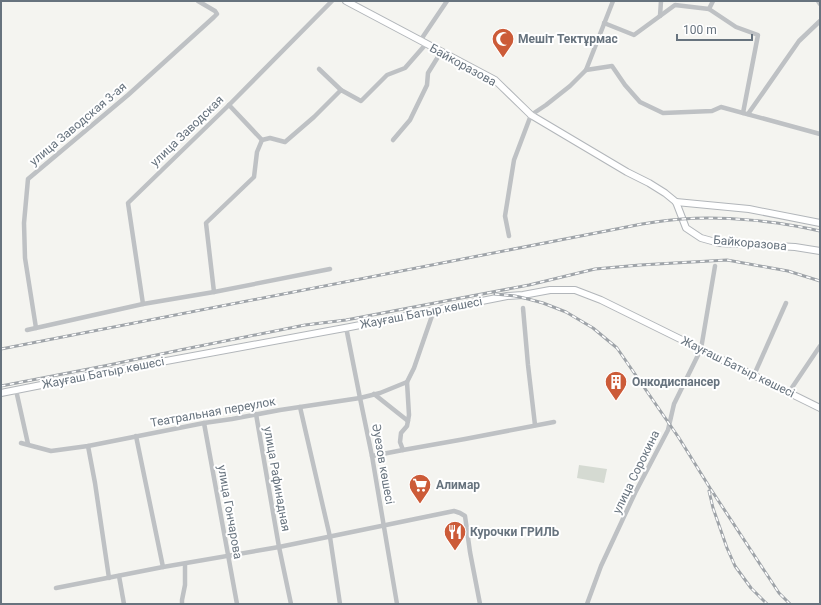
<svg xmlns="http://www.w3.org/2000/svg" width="821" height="605" viewBox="0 0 821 605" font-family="Roboto,sans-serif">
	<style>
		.green { fill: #d5dad2 }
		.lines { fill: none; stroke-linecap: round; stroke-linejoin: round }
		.secondary-casing { stroke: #b2b6ba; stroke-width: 8 }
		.street { stroke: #bec1c4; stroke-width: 4.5 }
		.secondary { stroke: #fff; stroke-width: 6 }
		.rail-casing { stroke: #9fa4a9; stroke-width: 3 }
		.rail { stroke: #fff; stroke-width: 1.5; stroke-dasharray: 4.5; stroke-linecap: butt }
		.labels { text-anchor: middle; stroke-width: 4; stroke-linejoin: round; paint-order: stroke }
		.poi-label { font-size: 12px; font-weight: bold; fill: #67737e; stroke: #fff; text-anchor: start }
		.street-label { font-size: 12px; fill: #67737e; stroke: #fff }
	</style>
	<rect width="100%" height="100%" fill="#f4f4f0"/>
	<polygon class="green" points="579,465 607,469 604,483 577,478"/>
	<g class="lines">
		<g class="secondary-casing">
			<g id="secondary">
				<polyline points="346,1 495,80 531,115 627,172 649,183 665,193 676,202 686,228 701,238 719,243 795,247 820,251"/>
				<polyline points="676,202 749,209 820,223"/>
				<polyline points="1,393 112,371 350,327 507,296 523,295 550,290 575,290 601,300 820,408"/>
			</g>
		</g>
		<g class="street">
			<polyline points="818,1 820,4"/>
			<polyline points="709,9 713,1"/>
			<polyline points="660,16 661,1"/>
			<polyline points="604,23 634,35 675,5 709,9 736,27 758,35 743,113"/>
			<polyline points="420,41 447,1"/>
			<polyline points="319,69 341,90"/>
			<polyline points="586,70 612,66 625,85 640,102 663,113 712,111 721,107 820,134"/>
			<polyline points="229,105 262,140"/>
			<polyline points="748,114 799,41 820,21"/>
			<polyline points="393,140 410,120 427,85 428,73 441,52"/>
			<polyline points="509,236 505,216 514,160 531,115 546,105 570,86 586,70 613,1"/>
			<polyline points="214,292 206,223 254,177 257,152 262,140 270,138 285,142 314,117 341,90 361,101 387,75 405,68 426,44"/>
			<polyline points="143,304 128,203 229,105 332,1"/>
			<polyline points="523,308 528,365 535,425"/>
			<polyline points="346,327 360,398 372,456 397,604"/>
			<polyline points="36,328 25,258 24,223 28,179 128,95 214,17 217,14 215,11 198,1"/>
			<polyline points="27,330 143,304 214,292 330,269"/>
			<polyline points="754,375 786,303"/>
			<polyline points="16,390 28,444"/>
			<polyline points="789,392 820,346"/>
			<polyline points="374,394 408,421"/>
			<polyline points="300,407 330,537 340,604"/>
			<polyline points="256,414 279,547 291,604"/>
			<polyline points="204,423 237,604"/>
			<polyline points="136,436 163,567"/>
			<polyline points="21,443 51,451 88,446 204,423 232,419 280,410 360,398 380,393 407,382"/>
			<polyline points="88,446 95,483 109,578"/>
			<polyline points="403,450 400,442 401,433 407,426 409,415 407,382 414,368 434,310"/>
			<polyline points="372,456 403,450 465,439 554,422"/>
			<polyline points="119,576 124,604"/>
			<polyline points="56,588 163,567 279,547 454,511 460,513 465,516 470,552 480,604"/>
			<polyline points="182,604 182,600 185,585 185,564"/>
			<polyline points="587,604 601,566 635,493 668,430 674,404 701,349 715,266"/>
		</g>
		<use href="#secondary" class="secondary"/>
		<g class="rail-casing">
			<g id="rail">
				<polyline points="495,294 515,296 528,299 543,303 566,312 593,328 617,348 679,438 710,488 779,593 790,604"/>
				<path d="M1,349L642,224C655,222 669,220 682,219C725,216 778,221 820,231"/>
				<polyline points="1,386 109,365 180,350 305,325 346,320 529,285 595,269 640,265 727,260 788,271 820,281"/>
				<polyline points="709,491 713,508 727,548 735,566 751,588 767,604"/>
			</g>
		</g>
		<use href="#rail" class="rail"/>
	</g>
	<defs>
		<g id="mosque-pin" transform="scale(1.15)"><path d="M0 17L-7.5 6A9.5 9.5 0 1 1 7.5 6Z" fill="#cc5b38" stroke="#fff"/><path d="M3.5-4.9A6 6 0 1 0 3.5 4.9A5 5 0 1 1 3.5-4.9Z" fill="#fff"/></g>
		<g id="building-pin" transform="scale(1.15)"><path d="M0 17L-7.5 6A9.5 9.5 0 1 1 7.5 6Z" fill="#cc5b38" stroke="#fff"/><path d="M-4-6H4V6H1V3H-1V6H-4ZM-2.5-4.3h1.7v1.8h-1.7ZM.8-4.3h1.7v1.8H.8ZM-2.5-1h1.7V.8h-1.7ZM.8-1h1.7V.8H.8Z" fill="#fff"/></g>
		<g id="supermarket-pin" transform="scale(1.15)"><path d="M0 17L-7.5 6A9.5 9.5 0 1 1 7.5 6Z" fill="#cc5b38" stroke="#fff"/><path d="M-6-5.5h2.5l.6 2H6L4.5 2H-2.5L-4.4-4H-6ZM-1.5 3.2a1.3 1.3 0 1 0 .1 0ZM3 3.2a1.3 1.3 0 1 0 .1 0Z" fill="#fff"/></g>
		<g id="restaurant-pin" transform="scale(1.15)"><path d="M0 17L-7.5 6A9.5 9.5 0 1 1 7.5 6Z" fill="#cc5b38" stroke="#fff"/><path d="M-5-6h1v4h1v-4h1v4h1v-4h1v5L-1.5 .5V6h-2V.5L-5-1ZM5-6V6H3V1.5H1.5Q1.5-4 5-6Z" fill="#fff"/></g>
	</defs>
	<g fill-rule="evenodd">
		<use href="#mosque-pin" x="503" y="39"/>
		<use href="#building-pin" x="616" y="382"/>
		<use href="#supermarket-pin" x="420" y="485"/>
		<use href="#restaurant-pin" x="455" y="532"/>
	</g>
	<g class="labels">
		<g class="poi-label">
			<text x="518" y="43">Мешіт Тектұрмас</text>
			<text x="632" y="386">Онкодиспансер</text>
			<text x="436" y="489">Алимар</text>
			<text x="470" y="536">Курочки ГРИЛЬ</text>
		</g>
		<g class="street-label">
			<text transform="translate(463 65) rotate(29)" y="4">Байкоразова</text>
			<text transform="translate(78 124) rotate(-40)" y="4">улица Заводская 3-ая</text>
			<text transform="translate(187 131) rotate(-44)" y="4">улица Заводская</text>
			<text transform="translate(750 243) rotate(5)" y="4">Байкоразова</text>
			<text transform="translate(421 313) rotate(-11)" y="4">Жауғаш Батыр көшесі</text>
			<text transform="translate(738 367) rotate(26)" y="4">Жауғаш Батыр көшесі</text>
			<text transform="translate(103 373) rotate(-11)" y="4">Жауғаш Батыр көшесі</text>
			<text transform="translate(213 412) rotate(-10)" y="4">Театральная переулок</text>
			<text transform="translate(383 464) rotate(80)" y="4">Әуезов көшесі</text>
			<text transform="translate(636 472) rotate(-64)" y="4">улица Сорокина</text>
			<text transform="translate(277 479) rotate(80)" y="4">улица Рафинадная</text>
			<text transform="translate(230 512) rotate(80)" y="4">улица Гончарова</text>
		</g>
	</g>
	<rect width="821" height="605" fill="none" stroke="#67737e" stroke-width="4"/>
	<path d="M677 34v6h75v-6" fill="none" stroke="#67737e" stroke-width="2"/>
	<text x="683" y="34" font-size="12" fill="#67737e" stroke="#ffffff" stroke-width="3" paint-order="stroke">100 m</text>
</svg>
